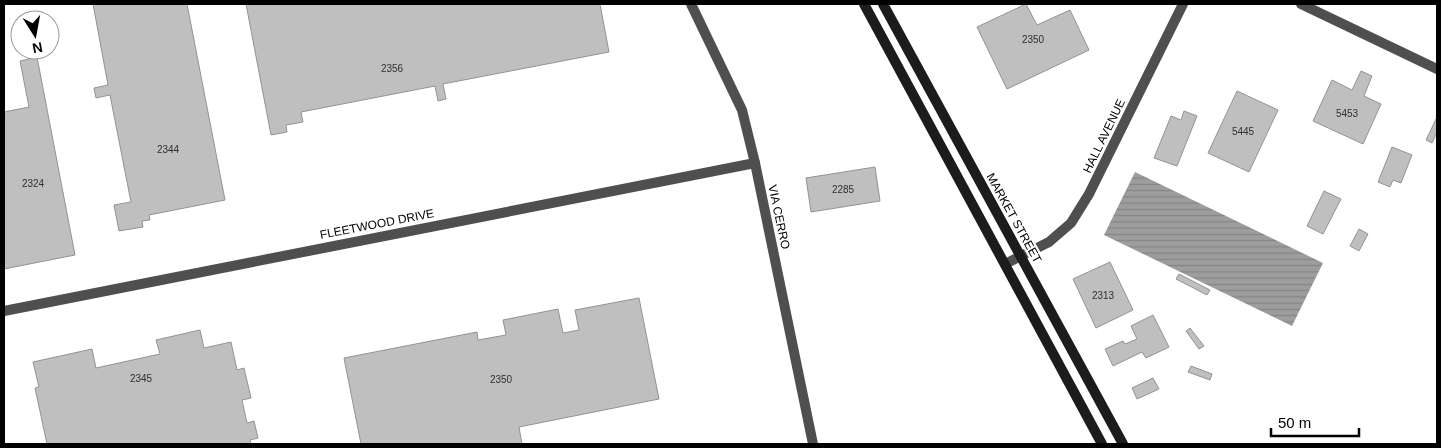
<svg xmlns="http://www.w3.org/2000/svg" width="1441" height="448" viewBox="0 0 1441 448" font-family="Arial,sans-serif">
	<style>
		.water { fill: url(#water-rules) }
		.building { fill: #bfbfbf; stroke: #939393 }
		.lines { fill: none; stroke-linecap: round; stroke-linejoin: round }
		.street { stroke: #4f4f4f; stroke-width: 10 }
		.secondary { stroke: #1c1c1c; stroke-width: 10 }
		.labels { text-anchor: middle; stroke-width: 4.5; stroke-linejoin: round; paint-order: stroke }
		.number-label { font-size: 10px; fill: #303030 }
		.street-label { font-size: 12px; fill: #000; stroke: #fff }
	</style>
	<defs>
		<pattern id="water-rules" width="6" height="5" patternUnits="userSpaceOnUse" patternTransform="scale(1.25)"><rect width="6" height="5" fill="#9d9d9d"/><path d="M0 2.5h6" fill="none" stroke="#858585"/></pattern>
	</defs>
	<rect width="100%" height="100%" fill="#fff"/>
	<polygon class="water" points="1135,172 1323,263 1292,326 1104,235"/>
	<g class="building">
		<polygon points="93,4 187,4 225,200 149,215 150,220 142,221 143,227 119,231 114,205 131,202 110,95 96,98 94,88 108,85"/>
		<polygon points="246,4 600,4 609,52 443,84 446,99 438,101 435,86 301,112 303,122 286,125 287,132 271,135"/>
		<polygon points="1026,4 1037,25 1070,10 1089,50 1007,89 977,27"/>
		<polygon points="37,57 75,255 4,269 4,112 29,107 20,61"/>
		<polygon points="1361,71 1372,76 1364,96 1381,104 1363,144 1313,121 1332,80 1352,90"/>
		<polygon points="1237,91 1278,110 1249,172 1208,153"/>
		<polygon points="1184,111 1197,116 1177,166 1154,158 1171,116 1181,120"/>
		<polygon points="1437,117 1437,132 1432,143 1426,140"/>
		<polygon points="1392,147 1412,155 1401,183 1393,180 1390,187 1378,182"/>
		<polygon points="875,167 880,201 811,212 806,178"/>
		<polygon points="1324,191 1341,199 1323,234 1307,226"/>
		<polygon points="1359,229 1368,234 1359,251 1350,246"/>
		<polygon points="1110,262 1133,310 1096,328 1073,279"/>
		<polygon points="1179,274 1210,290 1207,295 1176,279"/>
		<polygon points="639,298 659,399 519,427 522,444 361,444 344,358 477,332 478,340 506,335 503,320 558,309 563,333 579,330 575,310"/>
		<polygon points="1153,315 1169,347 1146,358 1142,352 1113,366 1105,349 1123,341 1125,344 1137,339 1131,326"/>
		<polygon points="1190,328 1204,346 1199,349 1186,331"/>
		<polygon points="200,330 204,348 231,342 237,370 244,368 251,398 242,400 247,423 254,421 258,438 250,440 251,444 47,444 35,388 39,387 33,362 92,349 96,368 160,354 156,340"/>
		<polygon points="1191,366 1212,374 1210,380 1188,372"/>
		<polygon points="1153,378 1159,389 1137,399 1132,388"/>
	</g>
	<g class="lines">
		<g class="street">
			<polyline points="691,4 742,110 755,163 813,444"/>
			<polyline points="1301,4 1437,69"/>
			<polyline points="1005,264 1049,242 1071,223 1089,194 1183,4"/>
			<polyline points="4,311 755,163"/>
		</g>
		<g class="secondary">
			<polyline points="864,4 1102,444"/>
			<polyline points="883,4 1123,444"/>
		</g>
	</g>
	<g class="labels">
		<g class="number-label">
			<text x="1033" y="43">2350</text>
			<text x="392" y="72">2356</text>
			<text x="1347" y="117">5453</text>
			<text x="1243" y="135">5445</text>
			<text x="168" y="153">2344</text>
			<text x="33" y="187">2324</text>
			<text x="843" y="193">2285</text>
			<text x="1103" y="299">2313</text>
			<text x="141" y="382">2345</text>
			<text x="501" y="383">2350</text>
		</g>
		<g class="street-label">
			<text transform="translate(1104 136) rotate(-64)" y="4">HALL AVENUE</text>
			<text transform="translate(779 217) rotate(78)" y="4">VIA CERRO</text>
			<text transform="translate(1014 218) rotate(61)" y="4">MARKET STREET</text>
			<text transform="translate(377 224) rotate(-11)" y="4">FLEETWOOD DRIVE</text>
		</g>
	</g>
	<rect width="1441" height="448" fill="none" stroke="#000000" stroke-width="10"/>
	<g transform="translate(35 35) rotate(169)"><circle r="24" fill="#ffffff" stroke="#999999"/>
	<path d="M0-4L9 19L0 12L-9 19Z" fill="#000000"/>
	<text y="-8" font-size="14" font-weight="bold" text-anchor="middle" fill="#000000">N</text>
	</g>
	<path d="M1271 428v8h88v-8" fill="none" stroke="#000000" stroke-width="2.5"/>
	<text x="1278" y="428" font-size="15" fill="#000000" stroke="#ffffff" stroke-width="4" paint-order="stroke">50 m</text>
</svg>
